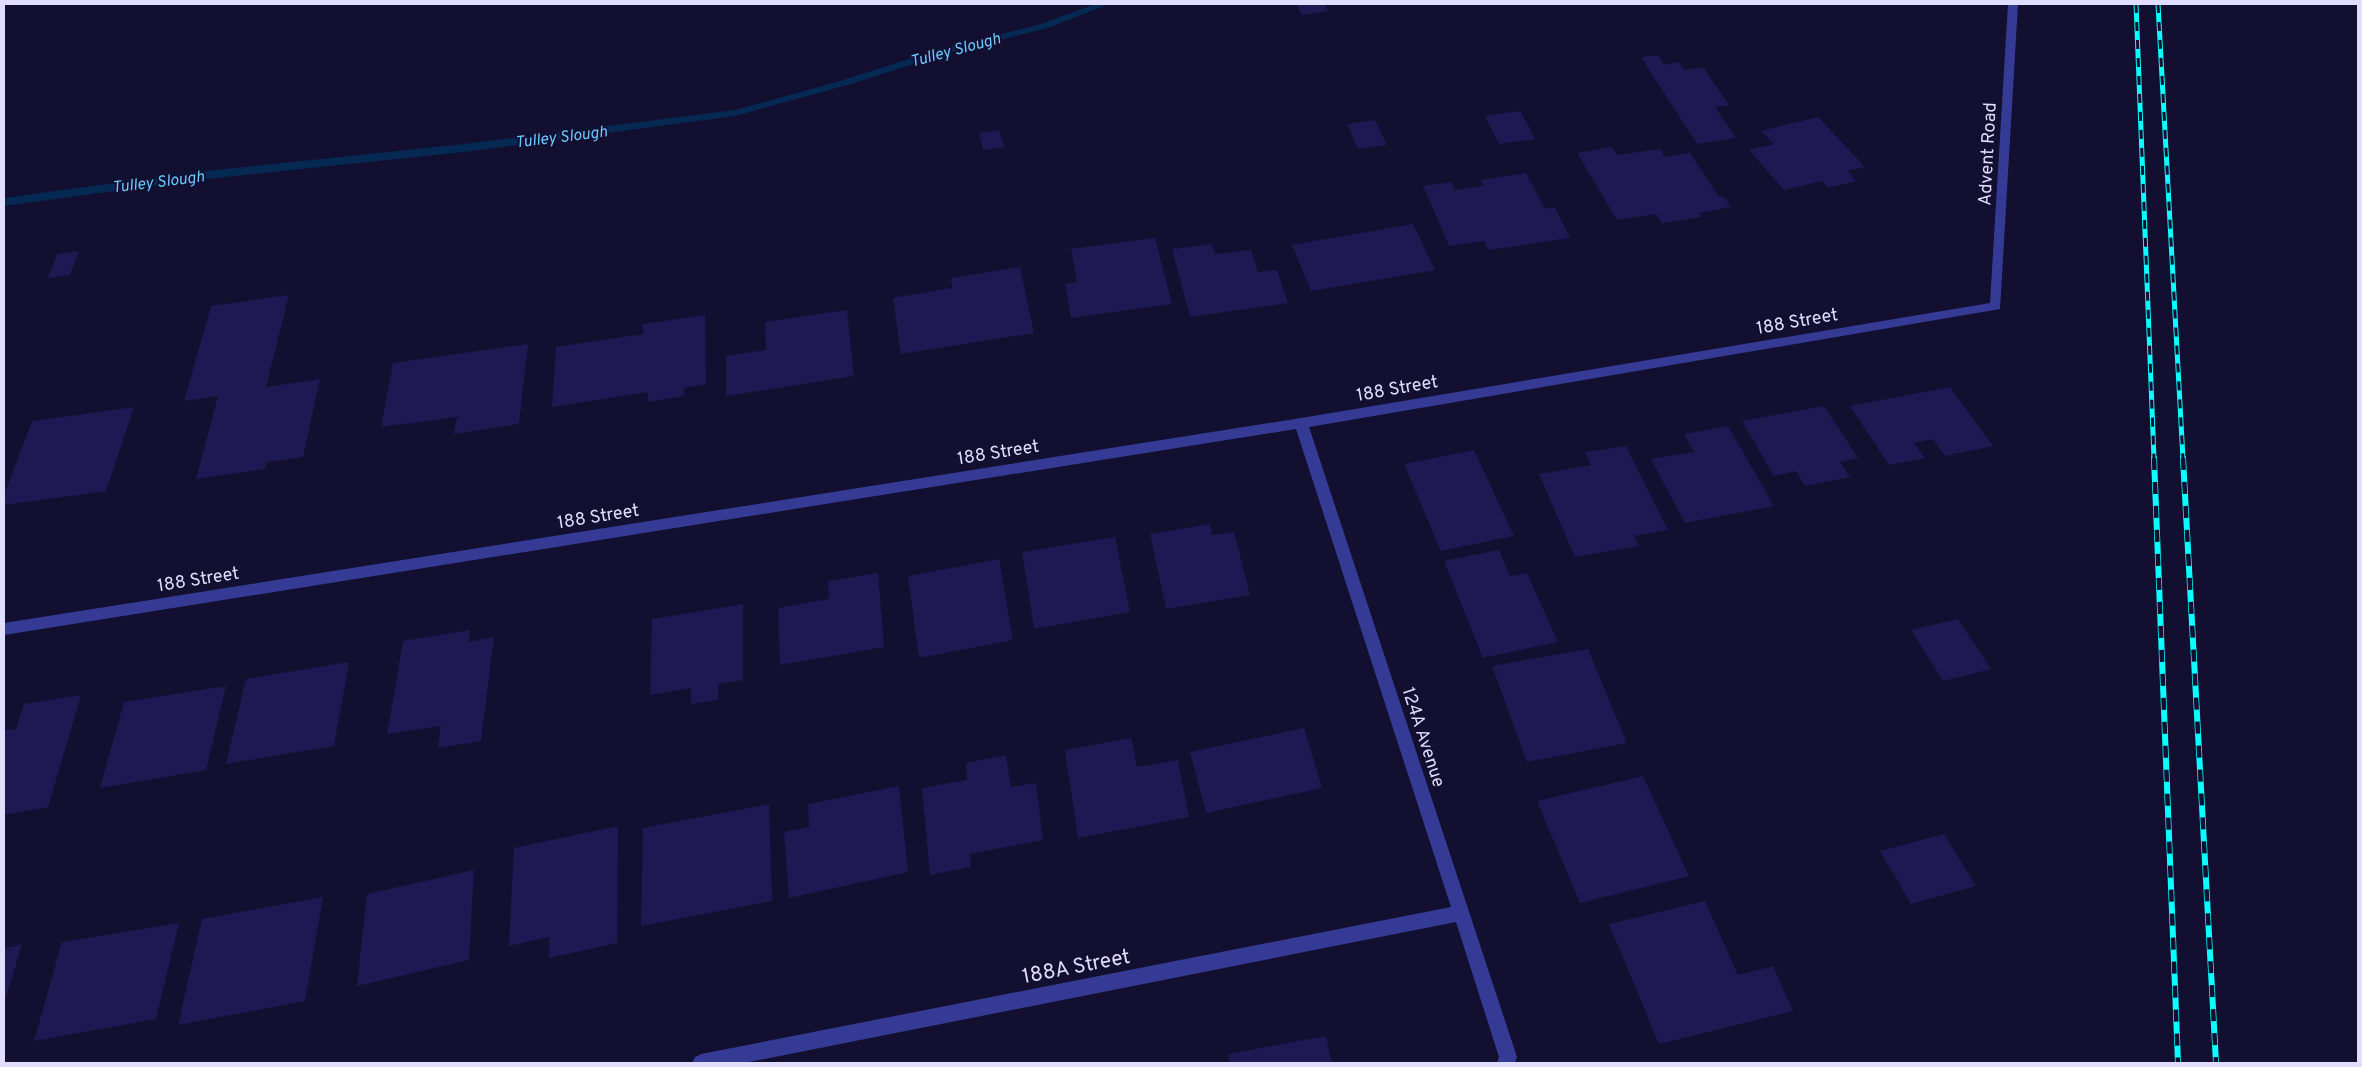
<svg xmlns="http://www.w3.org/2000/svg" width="2362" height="1067" viewBox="0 0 2362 1067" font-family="Overpass,sans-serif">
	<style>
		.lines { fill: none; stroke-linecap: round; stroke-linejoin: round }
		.stream { fill: #052953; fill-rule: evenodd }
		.building { fill: #1f1953 }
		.minor { fill: #353b94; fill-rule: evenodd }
		.rail-far1-casing { stroke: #0afeff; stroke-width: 5 }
		.rail-casing { stroke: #0afeff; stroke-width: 6 }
		.rail-far1 { stroke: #120f30; stroke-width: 3; stroke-dasharray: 9; stroke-linecap: butt }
		.rail { stroke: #120f30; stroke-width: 4.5; stroke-dasharray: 12; stroke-linecap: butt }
		.labels { text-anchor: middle; stroke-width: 4; stroke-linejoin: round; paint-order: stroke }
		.far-water-label { font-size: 16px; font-style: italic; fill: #6cc9ff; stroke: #120f30 }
		.street-label { font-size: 18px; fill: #dfdeff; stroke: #120f30 }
		.near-street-label { font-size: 21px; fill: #dfdeff; stroke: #120f30 }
	</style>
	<rect width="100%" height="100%" fill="#120f30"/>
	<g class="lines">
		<polygon class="stream" points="1095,4 1109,4 1048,28 947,53 848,85 735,116 464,152 188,181 4,206 4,198 188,173 464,144 735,110 840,81 940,49 1041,24"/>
	</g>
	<g class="building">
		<polygon points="1297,4 1324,4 1328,11 1302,15"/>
		<polygon points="1658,55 1664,65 1679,62 1684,70 1703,67 1729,105 1715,107 1736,138 1697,144 1641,57"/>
		<polygon points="1520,111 1535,139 1499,144 1485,116"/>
		<polygon points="1818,117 1865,167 1848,171 1856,181 1828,188 1822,181 1784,190 1749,150 1774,144 1761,131"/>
		<polygon points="1375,120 1387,145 1358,149 1347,124"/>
		<polygon points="999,130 1004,147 983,150 979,133"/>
		<polygon points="1612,147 1617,155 1660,149 1665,157 1690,153 1719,197 1724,197 1731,207 1699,213 1702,217 1662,223 1656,214 1617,220 1577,153"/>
		<polygon points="1526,173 1545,209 1555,207 1570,238 1488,250 1484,241 1449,246 1423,186 1451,182 1455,190 1484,186 1480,180"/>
		<polygon points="1413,224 1435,270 1311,291 1292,245"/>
		<polygon points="1155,238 1172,304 1071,318 1065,284 1077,282 1071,249"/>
		<polygon points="1212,244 1215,254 1251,250 1258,272 1277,270 1288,303 1190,317 1172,249"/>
		<polygon points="79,251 70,275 48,278 57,254"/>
		<polygon points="1020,267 1034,333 901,354 893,298 952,288 951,278"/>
		<polygon points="289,295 266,387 320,379 303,457 267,462 265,469 196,479 218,396 184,401 211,306"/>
		<polygon points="847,310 854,376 726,396 726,356 766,350 765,322"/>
		<polygon points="705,315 706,384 684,388 684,396 648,402 648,392 552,407 556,347 643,334 643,324"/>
		<polygon points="528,344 519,424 454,434 457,417 381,427 393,363"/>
		<polygon points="1950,387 1993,446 1945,456 1933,439 1914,443 1925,458 1889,465 1850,406"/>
		<polygon points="1824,406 1858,458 1840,462 1850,477 1805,486 1796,471 1774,476 1742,421"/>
		<polygon points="134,407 106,491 4,505 4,495 32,421"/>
		<polygon points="1728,426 1774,506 1685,523 1651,459 1694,452 1684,434"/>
		<polygon points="1626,446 1668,530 1634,536 1639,546 1575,557 1539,474 1591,465 1585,452"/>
		<polygon points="1474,450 1514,536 1441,551 1404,464"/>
		<polygon points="1210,524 1212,535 1234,532 1250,595 1166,609 1150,534"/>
		<polygon points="1115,537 1130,612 1034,629 1022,552"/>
		<polygon points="1499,550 1510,576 1527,573 1558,642 1483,658 1444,561"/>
		<polygon points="999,559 1013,640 919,658 908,576"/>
		<polygon points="878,573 884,647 780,665 778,608 829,599 828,581"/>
		<polygon points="743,604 743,680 718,684 718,700 691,704 691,688 650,695 652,619"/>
		<polygon points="1958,619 1991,669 1943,681 1911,630"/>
		<polygon points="470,630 468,642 494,637 481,741 438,748 441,726 387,734 403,641"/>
		<polygon points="1588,649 1627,743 1527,762 1492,666"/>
		<polygon points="349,662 334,746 226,764 246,679"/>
		<polygon points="226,686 206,770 100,788 124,702"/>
		<polygon points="81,695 48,807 4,815 4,730 16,729 24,704"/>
		<polygon points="1304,728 1322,788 1206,813 1190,752"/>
		<polygon points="1131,738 1137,767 1178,760 1189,817 1078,838 1065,750"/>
		<polygon points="1006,755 1011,787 1036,783 1043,840 970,854 971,867 930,875 922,788 967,780 966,763"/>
		<polygon points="1643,776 1689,876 1580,903 1537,801"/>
		<polygon points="899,786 908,872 789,898 784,832 809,827 808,804"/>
		<polygon points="769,804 772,901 641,926 643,828"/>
		<polygon points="618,826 617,943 549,958 549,937 509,946 514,848"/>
		<polygon points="1944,834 1976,886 1911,904 1880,851"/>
		<polygon points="474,870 469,960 357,986 367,894"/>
		<polygon points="323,897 305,1001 178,1025 202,919"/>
		<polygon points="1705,901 1738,975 1773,966 1793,1011 1659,1044 1609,924"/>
		<polygon points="179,923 156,1019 34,1041 62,942"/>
		<polygon points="22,944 4,1004 4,948"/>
		<polygon points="1326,1036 1332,1063 1230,1063 1228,1054"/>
	</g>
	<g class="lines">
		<polygon class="minor" points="2008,4 2018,4 2000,309 1309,427 1517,1057 1515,1063 1497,1063 1499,1057 1456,922 744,1063 692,1063 695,1057 701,1054 1451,907 1296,429 4,635 4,623 1301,418 1990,303"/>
		<g class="rail-far1-casing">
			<g id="rail-far1">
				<polyline points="2136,4 2154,459"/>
				<polyline points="2158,4 2183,459"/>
			</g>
		</g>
		<g class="rail-casing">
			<g id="rail">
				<polyline points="2154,458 2178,1063"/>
				<polyline points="2183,458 2216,1063"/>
			</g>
		</g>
		<use href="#rail-far1" class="rail-far1"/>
		<use href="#rail" class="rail"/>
	</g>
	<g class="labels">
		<g class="far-water-label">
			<text transform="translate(955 49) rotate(-15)" y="6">Tulley Slough</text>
			<text transform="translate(561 136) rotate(-7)" y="6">Tulley Slough</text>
			<text transform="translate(158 181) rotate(-7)" y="6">Tulley Slough</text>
		</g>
		<g class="street-label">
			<text transform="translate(1987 154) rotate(-87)" y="6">Advent Road</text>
			<text transform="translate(1797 321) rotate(-10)" y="6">188 Street</text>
			<text transform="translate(1397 388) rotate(-10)" y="6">188 Street</text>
			<text transform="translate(998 452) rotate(-9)" y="6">188 Street</text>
			<text transform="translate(598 516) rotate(-9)" y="6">188 Street</text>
			<text transform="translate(198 579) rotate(-9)" y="6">188 Street</text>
			<text transform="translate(1424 737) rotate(72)" y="6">124A Avenue</text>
		</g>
		<g class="near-street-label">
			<text transform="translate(1076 966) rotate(-11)" y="7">188A Street</text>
		</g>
	</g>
	<rect width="2362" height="1067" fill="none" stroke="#dfdeff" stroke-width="10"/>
</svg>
